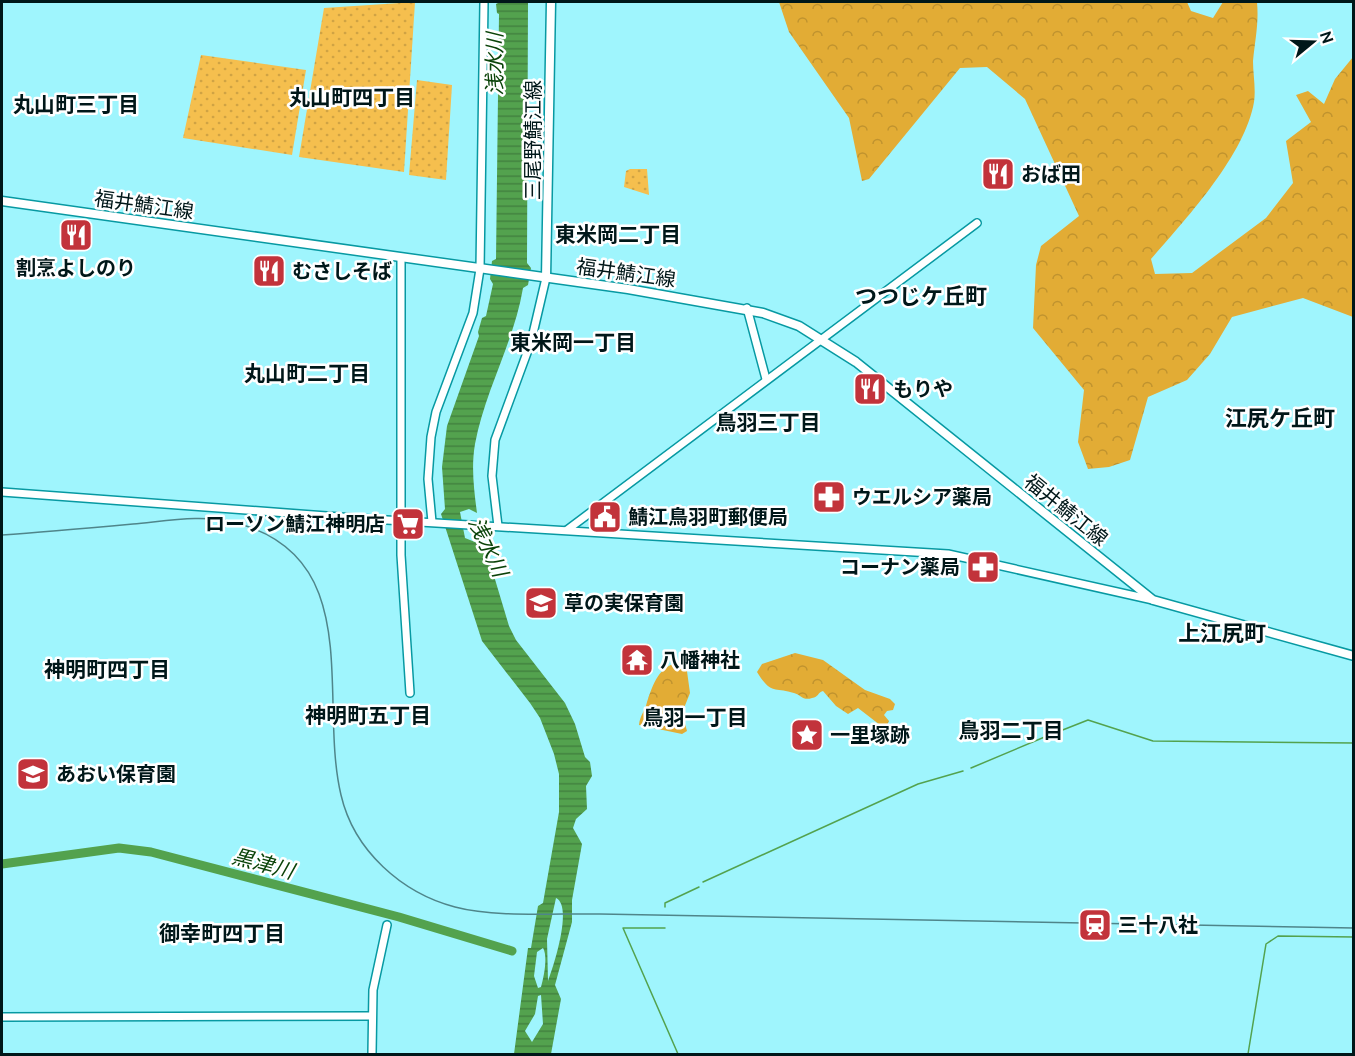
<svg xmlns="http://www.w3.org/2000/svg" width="1355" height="1056" viewBox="0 0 1355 1056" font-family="Ubuntu,'Noto Sans JP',sans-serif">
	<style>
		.forest { fill: url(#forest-crowns) }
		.park { fill: url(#park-dots) }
		.water { fill: url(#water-rules); fill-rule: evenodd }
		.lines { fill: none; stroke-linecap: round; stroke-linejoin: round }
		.stream { stroke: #53a24e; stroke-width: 1.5 }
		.river { stroke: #53a24e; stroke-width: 9 }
		.minor-casing { stroke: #0799a2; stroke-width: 10 }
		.major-casing { stroke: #0799a2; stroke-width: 11 }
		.minor { stroke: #fff; stroke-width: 7 }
		.major { stroke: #fff; stroke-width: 8 }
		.tram { stroke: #4f858a; stroke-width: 1.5 }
		.labels { text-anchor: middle; stroke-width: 5; stroke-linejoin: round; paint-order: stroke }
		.street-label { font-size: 20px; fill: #001719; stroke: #fff }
		.poi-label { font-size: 20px; font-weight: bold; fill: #001719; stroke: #fff; text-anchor: start }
		.water-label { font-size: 21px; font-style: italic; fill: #0a4309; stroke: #fff }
		.neighbourhood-label { font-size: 21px; font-weight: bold; fill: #001719; stroke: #fff }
		.quarter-label { font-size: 22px; font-weight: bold; fill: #001719; stroke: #fff }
	</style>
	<defs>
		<pattern id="forest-crowns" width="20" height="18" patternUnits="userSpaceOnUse" patternTransform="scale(1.5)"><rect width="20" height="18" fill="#e2ac35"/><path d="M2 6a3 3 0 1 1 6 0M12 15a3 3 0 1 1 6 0" fill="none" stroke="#c0932e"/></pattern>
		<pattern id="park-dots" width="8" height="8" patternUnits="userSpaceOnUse" patternTransform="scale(1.5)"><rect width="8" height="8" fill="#f5bf4e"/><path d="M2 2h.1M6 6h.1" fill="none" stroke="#d0a344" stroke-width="1.8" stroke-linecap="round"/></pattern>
		<pattern id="water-rules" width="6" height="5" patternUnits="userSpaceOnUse" patternTransform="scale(1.5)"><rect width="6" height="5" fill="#53a24e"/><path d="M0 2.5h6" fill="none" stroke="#428340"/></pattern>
	</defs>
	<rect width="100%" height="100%" fill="#9ff5fd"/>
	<g class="forest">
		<path d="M779,2H1187L1191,11L1213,18L1223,2H1257C1259,23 1255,40 1253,61C1253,74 1256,89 1254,102C1245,155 1186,219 1151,259L1155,274L1192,273L1266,218L1293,183L1286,141L1311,122L1296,95L1308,91L1324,104L1335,79L1353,57V317L1303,298L1232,317L1210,354L1187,380L1148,397L1130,460L1109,467L1088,469L1078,442L1084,390L1033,328L1036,265L1041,246L1079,216L1025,99L987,67L960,68L869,179L862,181L849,118L789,32Z"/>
		<path d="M795,653L823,660L865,690L890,699L895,704L893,710L887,711L884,715L889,721L887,725H880L858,708L848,714L836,706L823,691C817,693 819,697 812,698C803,701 801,695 794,693C775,687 771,695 757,672L762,664Z"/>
		<path d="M679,662L686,664L690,693L682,713L687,731L682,734L639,725C640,715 645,711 647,702C653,684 659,666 679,662Z"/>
	</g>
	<g class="park">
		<polygon points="415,2 404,172 299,157 324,8"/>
		<polygon points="201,55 306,70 292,155 183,138"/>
		<polygon points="417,80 452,85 446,180 409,175"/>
		<polygon points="630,169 647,169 649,195 624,187 626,171"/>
	</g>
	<path class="water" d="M500,2H528L527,263L531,268L528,285L523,288C514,342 485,390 475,444C471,467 474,490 477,513L469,509L460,512L465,538L485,546L509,626L516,640L565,703L575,724L585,757L590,762L592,776L586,786L587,809L576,819L573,828L582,844L572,900V922L555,985L561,999L551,1054H514L528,948H531L538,906L543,903L559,812V774L554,754L540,718L530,703L482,641L441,514L445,509L442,467L447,426L479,336L478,332L482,318L486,316L493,284L490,279L492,261L496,259L499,14L497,13L496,4ZM556,898C573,906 554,965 548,981L547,939ZM543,948C548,956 544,977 541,987L538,988L534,976L537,952ZM541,995L543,1024L532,1042L525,1031L535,1014L538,996Z"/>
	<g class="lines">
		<g class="stream">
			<polyline points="1055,733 1088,720 1153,741 1354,743"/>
			<polyline points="971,768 1047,736"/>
			<polyline points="703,882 918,784 963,771"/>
			<polyline points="665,907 665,903 699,887"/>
			<polyline points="665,928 623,928 678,1054"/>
			<polyline points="1248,1054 1266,944 1278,936 1354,937"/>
		</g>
		<polyline class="river" points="2,864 119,848 151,852 399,917 512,951"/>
		<g class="minor-casing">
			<g id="minor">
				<polyline points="401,258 401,555 410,693"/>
				<polyline points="747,308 766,379"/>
				<polyline points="2,492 354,518 948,554 1153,600"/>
				<polyline points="432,522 428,479 431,437 436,412 473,313 480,269 484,2"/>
				<polyline points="498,526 492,476 495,440 531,342 546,278"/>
				<polyline points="567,530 977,223"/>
				<polyline points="2,1017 372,1016"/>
				<polyline points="372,1054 373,990 387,925"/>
			</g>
		</g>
		<g class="major-casing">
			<g id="major">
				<polyline points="2,201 628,289 763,313 799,326 856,362 1153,600 1354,656"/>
				<polyline points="546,278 551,2"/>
			</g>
		</g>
		<use href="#minor" class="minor"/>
		<use href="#major" class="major"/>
		<path class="tram" d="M2,535C45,532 89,528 133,524C167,521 203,514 236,523C367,557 318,699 341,795C354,851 402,893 455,907C496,918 557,913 600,914L1354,928"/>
	</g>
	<defs>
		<g id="restaurant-square" transform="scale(1.725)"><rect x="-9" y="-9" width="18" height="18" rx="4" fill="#c2333b" stroke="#fff"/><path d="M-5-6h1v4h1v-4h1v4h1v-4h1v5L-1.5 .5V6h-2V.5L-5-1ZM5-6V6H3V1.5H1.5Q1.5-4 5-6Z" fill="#fff"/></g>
		<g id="pharmacy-square" transform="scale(1.725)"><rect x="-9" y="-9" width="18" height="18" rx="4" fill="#c2333b" stroke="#fff"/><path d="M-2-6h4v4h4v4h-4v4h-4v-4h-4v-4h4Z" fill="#fff"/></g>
		<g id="civic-square" transform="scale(1.725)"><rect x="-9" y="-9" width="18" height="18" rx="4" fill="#c2333b" stroke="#fff"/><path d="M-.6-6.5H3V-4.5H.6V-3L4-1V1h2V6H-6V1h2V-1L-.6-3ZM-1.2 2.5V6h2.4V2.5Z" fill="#fff"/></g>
		<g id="supermarket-square" transform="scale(1.725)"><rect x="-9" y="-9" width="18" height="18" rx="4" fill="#c2333b" stroke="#fff"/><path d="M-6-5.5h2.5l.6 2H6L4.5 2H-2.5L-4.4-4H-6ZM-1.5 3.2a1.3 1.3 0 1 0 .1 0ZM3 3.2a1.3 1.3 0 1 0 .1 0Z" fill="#fff"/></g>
		<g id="school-square" transform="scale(1.725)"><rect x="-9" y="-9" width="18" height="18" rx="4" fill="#c2333b" stroke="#fff"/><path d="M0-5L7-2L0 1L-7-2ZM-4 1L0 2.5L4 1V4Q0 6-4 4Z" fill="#fff"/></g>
		<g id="temple-square" transform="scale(1.725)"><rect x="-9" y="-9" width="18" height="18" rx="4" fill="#c2333b" stroke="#fff"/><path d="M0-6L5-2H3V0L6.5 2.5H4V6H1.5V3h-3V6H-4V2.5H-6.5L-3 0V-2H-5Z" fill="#fff"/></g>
		<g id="sight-square" transform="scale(1.725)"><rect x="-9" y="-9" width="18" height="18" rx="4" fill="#c2333b" stroke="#fff"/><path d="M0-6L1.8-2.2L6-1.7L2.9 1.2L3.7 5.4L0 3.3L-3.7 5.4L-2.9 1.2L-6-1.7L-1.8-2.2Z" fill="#fff"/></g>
		<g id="station-square" transform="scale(1.725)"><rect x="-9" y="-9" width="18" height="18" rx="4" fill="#c2333b" stroke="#fff"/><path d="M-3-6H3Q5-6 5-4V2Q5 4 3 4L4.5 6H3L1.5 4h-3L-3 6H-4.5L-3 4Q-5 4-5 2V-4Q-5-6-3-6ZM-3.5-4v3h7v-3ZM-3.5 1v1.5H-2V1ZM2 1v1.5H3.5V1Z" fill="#fff"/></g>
	</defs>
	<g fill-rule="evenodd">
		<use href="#restaurant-square" x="998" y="174"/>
		<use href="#restaurant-square" x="76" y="235"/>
		<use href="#restaurant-square" x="269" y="271"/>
		<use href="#restaurant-square" x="870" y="389"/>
		<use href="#pharmacy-square" x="829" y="497"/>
		<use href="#civic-square" x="605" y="517"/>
		<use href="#supermarket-square" x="408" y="524"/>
		<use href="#pharmacy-square" x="983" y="567"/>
		<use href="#school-square" x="541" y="603"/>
		<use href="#temple-square" x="637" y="660"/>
		<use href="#sight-square" x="807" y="735"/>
		<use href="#school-square" x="33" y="774"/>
		<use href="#station-square" x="1095" y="925"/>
	</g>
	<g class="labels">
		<g class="street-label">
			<text transform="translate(533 140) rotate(-90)" y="7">三尾野鯖江線</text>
			<text transform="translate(144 205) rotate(8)" y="7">福井鯖江線</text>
			<text transform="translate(626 273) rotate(8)" y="7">福井鯖江線</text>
			<text transform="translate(1066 510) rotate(39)" y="7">福井鯖江線</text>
		</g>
		<g class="poi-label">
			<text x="1021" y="181">おば田</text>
			<text x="76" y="275" text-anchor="middle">割烹よしのり</text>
			<text x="292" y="278">むさしそば</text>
			<text x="893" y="396">もりや</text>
			<text x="852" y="504">ウエルシア薬局</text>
			<text x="628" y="524">鯖江鳥羽町郵便局</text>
			<text x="385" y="531" text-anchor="end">ローソン鯖江神明店</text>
			<text x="960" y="574" text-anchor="end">コーナン薬局</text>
			<text x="564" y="610">草の実保育園</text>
			<text x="660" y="667">八幡神社</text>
			<text x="830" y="742">一里塚跡</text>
			<text x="56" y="781">あおい保育園</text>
			<text x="1118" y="932">三十八社</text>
		</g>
		<g class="water-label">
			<text transform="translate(495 64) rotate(-90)" y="7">浅水川</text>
			<text transform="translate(488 547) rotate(65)" y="7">浅水川</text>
			<text transform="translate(263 864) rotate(15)" y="7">黒津川</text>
		</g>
		<g class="neighbourhood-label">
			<text x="352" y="105">丸山町四丁目</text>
			<text x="76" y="112">丸山町三丁目</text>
			<text x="618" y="242">東米岡二丁目</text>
			<text x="573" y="350">東米岡一丁目</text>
			<text x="307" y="381">丸山町二丁目</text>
			<text x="768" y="430">鳥羽三丁目</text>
			<text x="107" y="677">神明町四丁目</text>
			<text x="368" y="723">神明町五丁目</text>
			<text x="695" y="725">鳥羽一丁目</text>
			<text x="1011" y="738">鳥羽二丁目</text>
			<text x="222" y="941">御幸町四丁目</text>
		</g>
		<g class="quarter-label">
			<text x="921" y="304">つつじケ丘町</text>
			<text x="1280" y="426">江尻ケ丘町</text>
			<text x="1222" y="641">上江尻町</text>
		</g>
	</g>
	<rect width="1355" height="1056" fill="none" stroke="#001719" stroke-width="6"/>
	<g transform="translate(1313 42) rotate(71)" stroke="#ffffff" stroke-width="4.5" paint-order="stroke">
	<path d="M0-4.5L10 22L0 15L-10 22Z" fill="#001719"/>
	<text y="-9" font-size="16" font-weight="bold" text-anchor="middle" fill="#001719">N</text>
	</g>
</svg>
